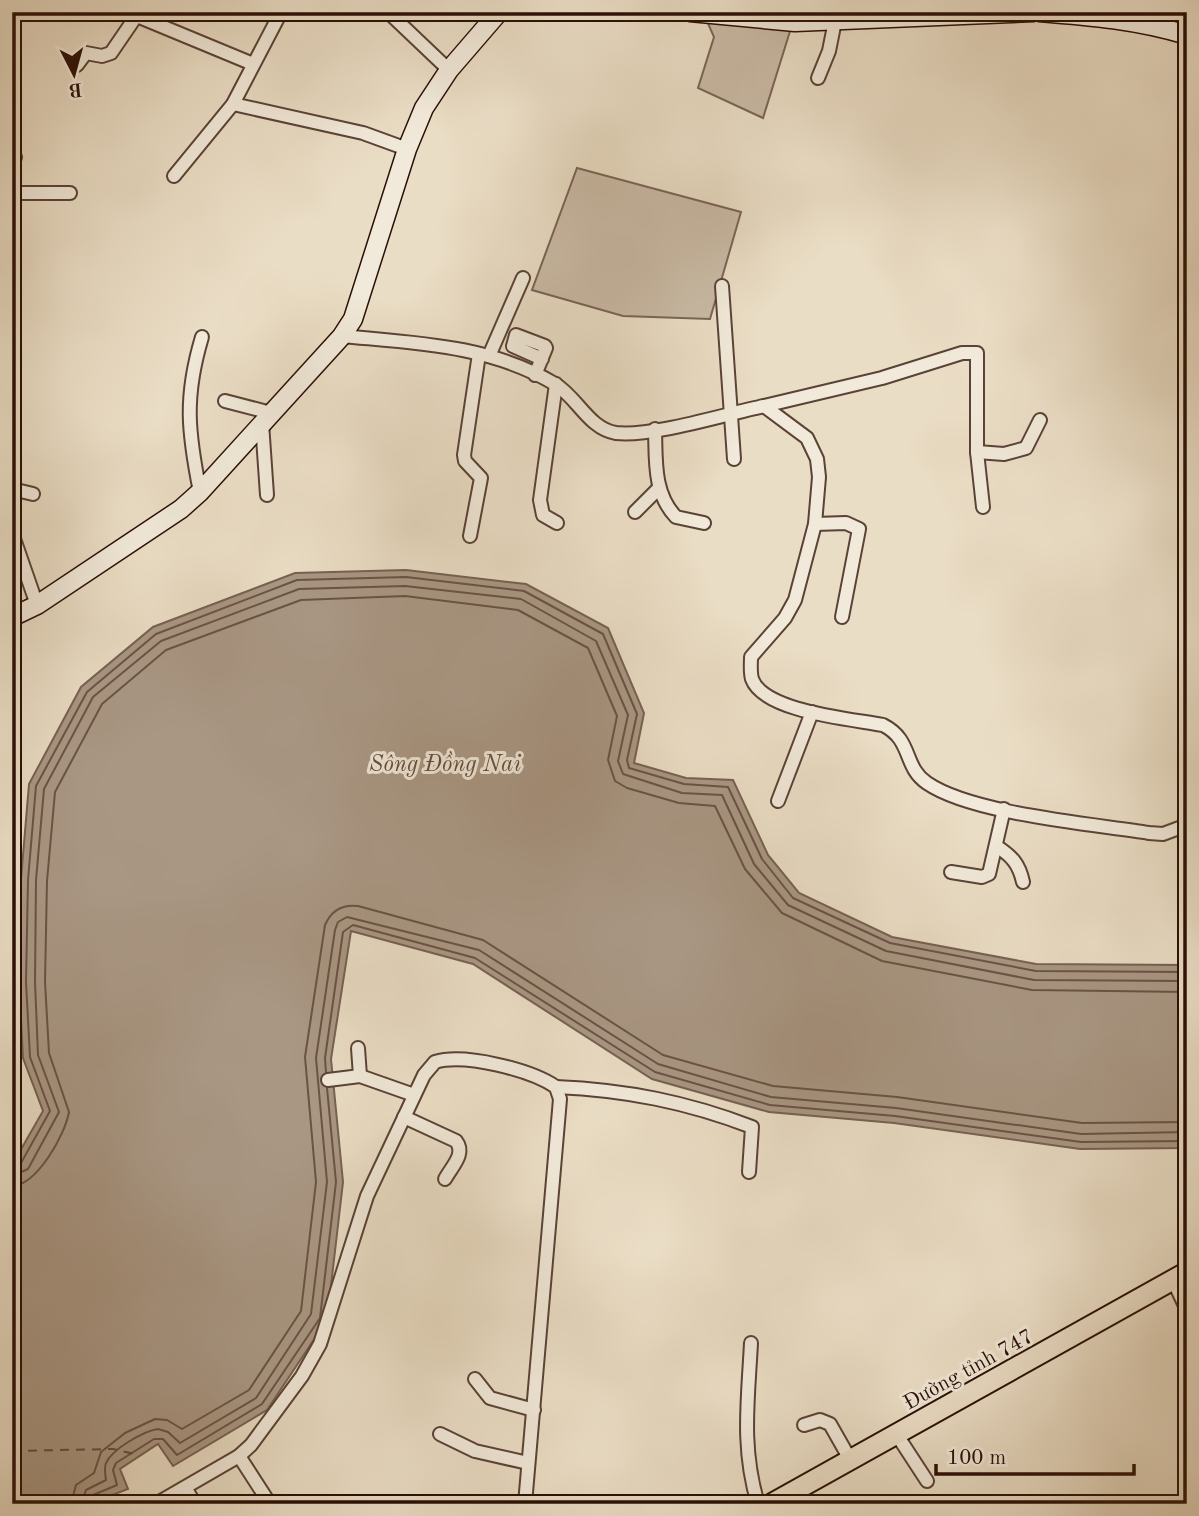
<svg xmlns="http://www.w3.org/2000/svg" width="1199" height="1516" viewBox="0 0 1199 1516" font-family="'Old Standard TT',serif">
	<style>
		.green { fill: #c9baa5; stroke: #7a6456; stroke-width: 2 }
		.water { fill: #a99784; stroke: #766152; stroke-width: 2 }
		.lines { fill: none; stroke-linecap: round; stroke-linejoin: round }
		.shore { stroke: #6a5345; stroke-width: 2 }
		.ferry { stroke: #634c3f; stroke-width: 2; stroke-dasharray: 9 7; stroke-linecap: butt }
		.street-casing { stroke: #5a4236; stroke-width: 16 }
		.secondary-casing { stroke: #2a0f06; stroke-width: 21 }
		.primary-casing { stroke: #2a0f06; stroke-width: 23 }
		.street { stroke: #f1e9d9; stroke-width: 12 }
		.secondary { stroke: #f1e9d9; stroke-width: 18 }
		.primary { stroke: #eaddc5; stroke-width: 19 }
		.labels { text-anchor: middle; stroke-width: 6; stroke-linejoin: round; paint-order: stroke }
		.street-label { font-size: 21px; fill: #2a0f06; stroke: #f1e9d9 }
		.water-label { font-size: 23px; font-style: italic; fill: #634c3f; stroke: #f1e9d9 }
	</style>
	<rect width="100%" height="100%" fill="#eaddc5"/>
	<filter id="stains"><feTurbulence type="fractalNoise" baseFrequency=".00286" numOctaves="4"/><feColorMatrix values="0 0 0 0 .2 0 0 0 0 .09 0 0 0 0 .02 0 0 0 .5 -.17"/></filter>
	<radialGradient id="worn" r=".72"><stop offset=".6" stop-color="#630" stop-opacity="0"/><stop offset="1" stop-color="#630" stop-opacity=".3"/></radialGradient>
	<g class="green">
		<polygon points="703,12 825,12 813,30 791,28 763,118 698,88 714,37"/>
		<polygon points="577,168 741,212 710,319 623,316 532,290"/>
	</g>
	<polygon class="water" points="406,570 526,584 608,628 644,713 634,763 686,778 733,780 768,855 799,893 892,937 1036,964 1187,965 1187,1148 1080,1149 894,1123 769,1112 652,1079 473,964 351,931 331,1059 343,1182 327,1320 267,1410 173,1466 158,1444 120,1469 128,1489 89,1504 12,1504 12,1165 43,1111 23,1058 19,982 21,879 29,784 81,687 153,627 295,573"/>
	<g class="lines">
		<g class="shore">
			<polyline points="326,1073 325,1058 343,932 353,925 475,958 655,1072 770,1105 895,1116 1081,1142 1187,1141"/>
			<polyline points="12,1167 21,1163 50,1111 30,1057 26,982 28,880 36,786 87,692 156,634 297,580 406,577 524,591 603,634 637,714 627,760 629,768 684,784 728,787 762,859 793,898 890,943 1036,971 1187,972"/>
			<polyline points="12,1176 28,1169 59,1112 38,1055 35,982 36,880 44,789 93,697 161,641 299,589 405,586 521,599 596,641 628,715 618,761 623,774 682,793 722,795 754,864 788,905 886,951 1034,980 1187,981"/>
			<path d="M12,1186C37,1185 65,1135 69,1112L49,1053L45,982L47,881L55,792L102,704L166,650L301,600L405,596L518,610L588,648L617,716L608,760L615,781L627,788L679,803L715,806L745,869L782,913L882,961L1032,990L1187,992"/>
			<path d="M71,1504L76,1485L94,1473L101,1452L125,1433L155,1419L167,1420L182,1429L249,1390L301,1311L316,1182L305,1057L325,925C331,911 342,904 358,906L483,940L663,1055L773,1086L897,1097L1082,1123L1187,1122"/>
			<path d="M81,1504L86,1490L106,1480C105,1474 104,1468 106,1463C112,1449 144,1431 158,1429L168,1432L180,1443L256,1398L311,1314L327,1182L316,1058L335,930L338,922L347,917L479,950L658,1064L771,1097L896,1108L1081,1134L1187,1132"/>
			<polyline points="90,1504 93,1495 117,1485 113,1470 116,1463 154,1439 163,1439 177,1455 262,1404 320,1318 336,1182 327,1088"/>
		</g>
		<polyline class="ferry" points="12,1451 113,1449 139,1455"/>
		<g class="street-casing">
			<g id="street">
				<polyline points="388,12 449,70"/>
				<polyline points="137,16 253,64"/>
				<polyline points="77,65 86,53 102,56 111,53 139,12"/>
				<polyline points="818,78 829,51 835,21"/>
				<polyline points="233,104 363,133 407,149"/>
				<polyline points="12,166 15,157"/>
				<polyline points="174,176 233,104 281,12"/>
				<polyline points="12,193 70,193"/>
				<polyline points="722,286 734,459"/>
				<polyline points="12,310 14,311"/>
				<path d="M342,336C415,343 490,345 555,384C577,397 589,429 616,433C653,437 725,414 764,406L807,438L817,459L819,477L815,524L795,600L785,618L751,657C751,664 750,672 752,679C764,712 852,719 883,725C913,740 903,767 927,783C972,814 1093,824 1149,833L1163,834L1187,825"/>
				<polyline points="489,356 523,278"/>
				<polyline points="535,375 546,348 545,346 516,335 513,346 542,359"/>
				<polyline points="556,384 540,500 543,515 557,523"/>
				<polyline points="225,401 271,413"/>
				<polyline points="764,406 882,378 962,353 977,353 977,452 983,507"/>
				<polyline points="262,423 267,495"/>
				<path d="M655,429C656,460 653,493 676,517L704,523"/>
				<polyline points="977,452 1004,454 1026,448 1040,420"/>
				<polyline points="12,489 33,494"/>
				<path d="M200,492C188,432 184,397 202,337"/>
				<polyline points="635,512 659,488"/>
				<polyline points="815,524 846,523 859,529 842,617"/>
				<polyline points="12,533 37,605"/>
				<polyline points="470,536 481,478 465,461 464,455 479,354"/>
				<polyline points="778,801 812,712"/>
				<path d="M996,846C1012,856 1019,864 1023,882"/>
				<polyline points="951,872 982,877 989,874 1004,809"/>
				<polyline points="358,1048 360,1076"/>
				<polyline points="328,1080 360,1076 414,1095"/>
				<path d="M556,1087C626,1090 687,1102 752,1127L749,1172"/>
				<path d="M404,1117L456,1141C466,1154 452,1166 445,1179"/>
				<polyline points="1173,1280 1187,1310"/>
				<path d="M751,1343C748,1401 741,1447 758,1504"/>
				<polyline points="475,1379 490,1398 534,1410"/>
				<polyline points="804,1425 820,1420 830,1424 851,1461"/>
				<polyline points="440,1434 475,1451 528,1463"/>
				<polyline points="897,1435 927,1481"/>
				<polyline points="239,1456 270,1504"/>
				<polyline points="186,1489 195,1504"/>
				<path d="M156,1504L239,1456L251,1445L302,1376L320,1344L367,1196L424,1075L435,1062C465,1053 531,1070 556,1087L560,1099L525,1504"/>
			</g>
		</g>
		<g class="secondary-casing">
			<g id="secondary">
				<polyline points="690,12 795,22 1034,12"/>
				<path d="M1039,12C1090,16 1138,20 1187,35"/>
				<polyline points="12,617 37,605 181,509 200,492 342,336 353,319 407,149 424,108 449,70 499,12"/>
			</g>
		</g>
		<g class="primary-casing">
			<polyline id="primary" points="771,1504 1187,1272"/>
		</g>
		<use href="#street" class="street"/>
		<use href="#secondary" class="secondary"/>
		<use href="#primary" class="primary"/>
	</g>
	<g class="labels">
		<g class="street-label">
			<text transform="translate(968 1369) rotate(-29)" y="7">Đường tỉnh 747</text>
		</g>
		<g class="water-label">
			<text x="445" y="771">Sông Đồng Nai</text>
		</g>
	</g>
	<rect width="1199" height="1516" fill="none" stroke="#eaddc5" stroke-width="42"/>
	<rect x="14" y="14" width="1171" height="1488" fill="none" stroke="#2a0f06" stroke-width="3.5"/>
	<rect x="21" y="21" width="1157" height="1474" fill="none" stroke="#2a0f06" stroke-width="2"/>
	<g transform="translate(74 74) rotate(174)" stroke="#f1e9d9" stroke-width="5" paint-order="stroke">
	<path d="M0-5L12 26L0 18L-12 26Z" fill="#2a0f06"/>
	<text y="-10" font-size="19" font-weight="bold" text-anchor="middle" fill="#2a0f06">B</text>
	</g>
	<path d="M936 1464v10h198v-10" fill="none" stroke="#2a0f06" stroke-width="3.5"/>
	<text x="947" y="1464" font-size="21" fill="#2a0f06" stroke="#f1e9d9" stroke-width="5" paint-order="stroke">100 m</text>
	<rect width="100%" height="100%" filter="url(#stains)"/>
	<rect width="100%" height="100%" fill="url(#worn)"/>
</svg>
